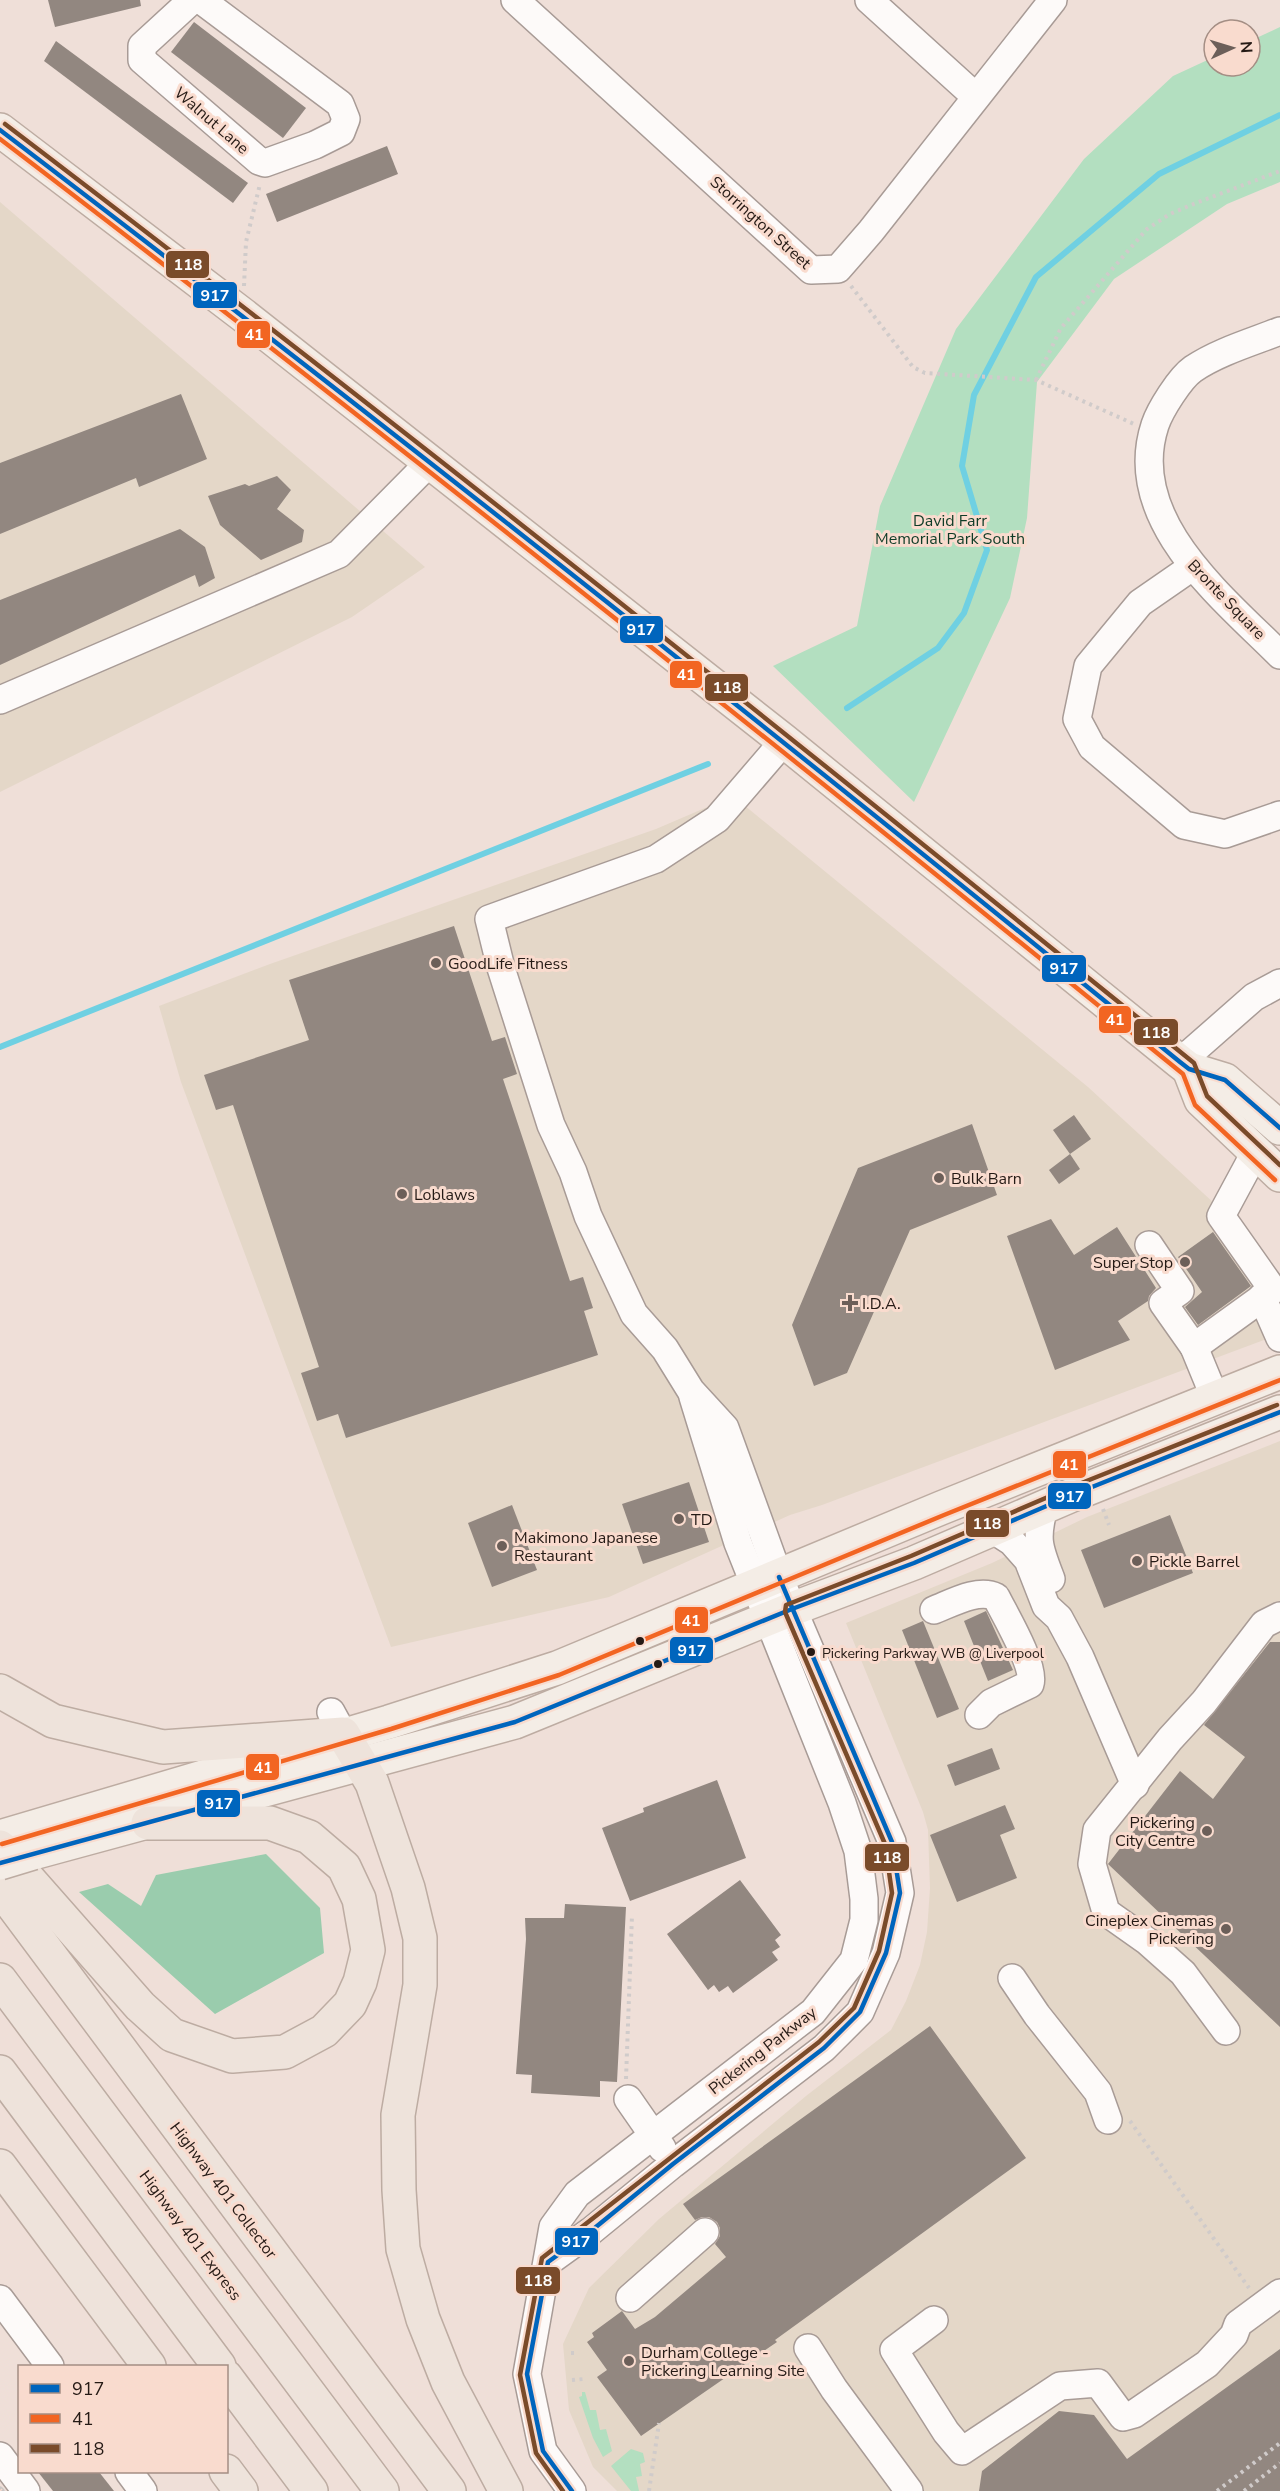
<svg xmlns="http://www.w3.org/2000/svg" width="1280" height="2491" viewBox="0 0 1280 2491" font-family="'Nunito Sans',sans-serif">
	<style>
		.commercial { fill: #e4d7c8 }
		.green { fill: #b3dfc0 }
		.forest { fill: #9accad }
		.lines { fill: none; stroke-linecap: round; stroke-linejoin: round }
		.stream { stroke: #6fd0e2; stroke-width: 6 }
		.building { fill: #928780 }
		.minor-casing { stroke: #a89b96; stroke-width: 30 }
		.major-casing { stroke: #bdaca2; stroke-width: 36 }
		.highway-casing { stroke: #bdaca2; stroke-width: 36 }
		.path { stroke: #d0cbca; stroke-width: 4; stroke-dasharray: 3 4.5; stroke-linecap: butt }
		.minor { stroke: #fdfaf9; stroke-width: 27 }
		.major { stroke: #f4ede6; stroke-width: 33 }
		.highway { stroke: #eee3db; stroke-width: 33 }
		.rail-casing { stroke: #cac6c4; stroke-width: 7 }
		.rail { stroke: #f9dbce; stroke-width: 4.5; stroke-dasharray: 14; stroke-linecap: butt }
		.major-bridge-casing { stroke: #bdaca2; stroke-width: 36; stroke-linecap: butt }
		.major-bridge { stroke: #f4ede6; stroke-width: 33 }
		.bus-1-casing { stroke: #f9dbce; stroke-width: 9 }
		.bus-2-casing { stroke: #f9dbce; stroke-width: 9 }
		.bus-3-casing { stroke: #f9dbce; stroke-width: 9 }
		.bus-1 { stroke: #0065bd; stroke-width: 4.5 }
		.bus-2 { stroke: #f26522; stroke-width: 4.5 }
		.bus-3 { stroke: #7a4b2a; stroke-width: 4.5 }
		.poi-dot { fill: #6c5f59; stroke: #f9dbce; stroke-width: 2 }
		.bus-dot { fill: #251a15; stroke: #f9dbce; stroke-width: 2 }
		.labels { text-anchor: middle; stroke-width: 6; stroke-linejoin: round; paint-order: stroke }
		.bus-label { font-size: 14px; fill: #251a15; stroke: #f9dbce; text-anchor: start }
		.street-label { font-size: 16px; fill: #251a15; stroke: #f9dbce }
		.park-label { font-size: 16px; fill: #0f3c27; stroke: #f9dbce }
		.poi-label { font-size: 16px; fill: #251a15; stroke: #f9dbce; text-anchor: start }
		.line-badge { stroke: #f9dbce; stroke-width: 2 }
		.badge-label { font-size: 16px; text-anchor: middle; font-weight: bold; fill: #fff }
	</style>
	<rect width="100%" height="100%" fill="#efdfd8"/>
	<g class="commercial">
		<polygon points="0,202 425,567 352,617 0,792"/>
		<polygon points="733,796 1088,1087 1241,1228 1280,1334 822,1505 790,1515 609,1597 391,1647 181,1082 159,1006 270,964 656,829"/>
		<polygon points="1280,1441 1280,2491 617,2491 593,2467 569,2410 563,2344 589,2288 659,2219 806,2096 891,2030 906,2001 920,1965 927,1932 930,1888 928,1830 923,1812 846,1623 992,1563 1087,1517"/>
	</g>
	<g class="green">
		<polygon points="1280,27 1280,182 1227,204 1114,279 1037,382 1027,518 1010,598 914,802 773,666 857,626 880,506 956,329 1084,159 1173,76 1214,57 1214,66 1250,66 1250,41"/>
		<polygon points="582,2392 585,2392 590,2410 596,2410 600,2430 606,2429 612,2451 603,2457 593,2438 579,2397 582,2396"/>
		<polygon points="631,2449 643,2453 645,2462 640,2464 642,2476 636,2477 639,2491 631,2491 611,2466"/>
	</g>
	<polygon class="forest" points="266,1854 320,1908 324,1953 215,2014 79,1892 108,1884 141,1906 156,1875"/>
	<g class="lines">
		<g class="stream">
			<polyline points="847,708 938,648 964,613 987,550 962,466 974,395 1036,277 1159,174 1280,115"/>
			<polyline points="0,1047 708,764"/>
		</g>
	</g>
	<g class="building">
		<polygon points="48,0 140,0 141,6 55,27"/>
		<polygon points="194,22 306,108 283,138 171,52"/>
		<polygon points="56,41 248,183 233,203 44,61"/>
		<polygon points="387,146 398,174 277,222 266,194"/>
		<polygon points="181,394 207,459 139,487 136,478 0,534 0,463"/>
		<polygon points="277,476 291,490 277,509 304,530 302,542 261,560 220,525 208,496 245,484 249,486"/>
		<polygon points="180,529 205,547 215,578 199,587 195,575 0,665 0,600"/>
		<polygon points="454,926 492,1041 505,1037 517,1074 503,1079 570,1281 583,1277 593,1308 584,1311 598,1355 346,1438 338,1414 317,1421 301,1373 319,1367 233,1105 216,1110 204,1075 309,1040 289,980"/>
		<polygon points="1074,1115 1091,1139 1070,1154 1053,1130"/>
		<polygon points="972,1124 997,1195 910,1230 847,1373 814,1386 792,1325 858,1168"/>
		<polygon points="1070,1154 1080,1169 1059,1184 1049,1170"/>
		<polygon points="1051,1219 1074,1255 1117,1227 1156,1288 1149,1296 1148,1301 1118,1321 1130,1340 1055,1370 1007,1236"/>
		<polygon points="1213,1232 1251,1286 1198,1325 1185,1307 1202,1292 1178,1257"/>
		<polygon points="689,1482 709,1542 643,1564 622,1504"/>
		<polygon points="512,1505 537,1570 492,1587 468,1523"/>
		<polygon points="1170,1515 1193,1573 1104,1608 1081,1550"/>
		<polygon points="986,1611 1013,1670 988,1681 964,1621"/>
		<polygon points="923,1621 959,1709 937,1718 902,1630"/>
		<polygon points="1270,1642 1280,1642 1280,2027 1108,1864 1180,1771 1213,1799 1245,1757 1204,1725"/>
		<polygon points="992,1748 1000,1769 955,1786 947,1765"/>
		<polygon points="717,1780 746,1858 630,1901 602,1828 644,1812 643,1808"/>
		<polygon points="1005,1805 1015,1829 1000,1835 1017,1878 957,1902 930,1835"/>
		<polygon points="740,1880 781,1935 775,1940 780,1947 772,1952 778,1960 733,1993 728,1986 719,1992 714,1985 708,1990 667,1934"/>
		<polygon points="565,1904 626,1907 617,2082 600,2081 600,2097 531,2093 532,2075 516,2074 526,1939 525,1918 564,1918"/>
		<polygon points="930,2026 1026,2158 775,2340 777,2342 641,2436 597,2377 607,2370 587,2342 594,2337 592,2333 622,2311 635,2329 655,2317 726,2257 715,2244 720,2236 720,2228 717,2222 709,2217 702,2217 695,2220 683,2204"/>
		<polygon points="1280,2349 1280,2491 979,2491 982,2471 1059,2411 1094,2415 1127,2459"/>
		<polygon points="38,2472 99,2472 114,2491 53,2491"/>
	</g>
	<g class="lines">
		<g class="minor-casing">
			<g id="minor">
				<polyline points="192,0 142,46 142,60 259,161 265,163 315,145 341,132 346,119 340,104 201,0"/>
				<polyline points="515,0 811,270 838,269 871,231 1053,0"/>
				<polyline points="869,0 976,97"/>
				<path d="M1280,331C1252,342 1218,352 1193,369C1180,378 1160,410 1155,425C1124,519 1221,596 1280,655"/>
				<polyline points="1192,567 1140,603 1088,666 1077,719 1092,747 1184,825 1225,834 1280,815"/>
				<polyline points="0,700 339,554 429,463"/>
				<polyline points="1180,1062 1254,997 1280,983"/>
				<polyline points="1149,1245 1180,1291 1163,1303 1194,1347 1273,1290 1221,1216 1256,1151"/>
				<polyline points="1262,1297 1280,1338"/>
				<polyline points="1194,1347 1215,1398"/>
				<path d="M1044,1507C1035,1540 1039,1548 1051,1579"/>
				<polyline points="992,1529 1012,1542 1028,1560 1046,1606 1059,1618 1080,1657 1135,1785"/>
				<path d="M934,1610C952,1603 978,1588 996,1597C1005,1615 1036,1667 1030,1684L991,1703L979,1715"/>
				<polyline points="331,1712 343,1734"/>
				<polyline points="1012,1978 1037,2015 1098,2092 1108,2120"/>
				<polyline points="1226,2031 1183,1973 1147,1941 1106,1912 1092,1864 1097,1830 1170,1739 1204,1702 1264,1624 1280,1616"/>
				<polyline points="628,2099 662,2148"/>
				<polyline points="548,2262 591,2231 673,2164 824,2048 860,2012 886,1953 900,1893 892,1842 779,1577 725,1428 691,1391 665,1349 634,1314 588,1216 573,1172 551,1125 501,968 489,919 656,859 717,819 784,741"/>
				<polyline points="630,2298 705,2232"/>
				<polyline points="0,2299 50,2366"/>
				<polyline points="934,2320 894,2350 946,2432 962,2451 1060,2386 1098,2383 1123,2417 1134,2414 1207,2364 1234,2335 1238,2324 1280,2293"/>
				<polyline points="808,2348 834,2389 909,2491"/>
				<polyline points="0,2456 26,2491"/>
				<polyline points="129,2472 143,2491"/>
				<polyline points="572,2491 543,2451 527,2374 553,2227 577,2194 813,2012 854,1960 864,1920 864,1899 858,1851 842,1803 738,1543 693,1397"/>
			</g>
		</g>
		<g class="major-casing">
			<g id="major">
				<polyline points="0,130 243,315 784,741 1180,1062 1189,1069 1225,1080 1280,1128"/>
				<polyline points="1189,1069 1201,1100 1280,1175"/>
				<polyline points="0,1837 389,1722 557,1668 941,1508 1280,1372"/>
				<polyline points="33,1853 515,1722 792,1609 914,1563 1072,1495 1280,1412"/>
			</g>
		</g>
		<g class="highway-casing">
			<g id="highway">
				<polyline points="0,1691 53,1721 163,1747 343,1734 372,1783 408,1888 420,1938 420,1985 398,2115 399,2190 403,2249 423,2319 448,2382 506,2491"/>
				<polyline points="0,1847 140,2006 172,2035 232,2056 285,2052 324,2031 350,2004 360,1982 368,1950 359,1899 344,1867 309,1837 270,1823 148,1823"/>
				<polyline points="0,1888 449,2491"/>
				<polyline points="0,1980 382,2491"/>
				<polyline points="0,2072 219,2366"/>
				<polyline points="0,2166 149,2366"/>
				<polyline points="226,2377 311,2491"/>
				<polyline points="226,2471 241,2491"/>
			</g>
		</g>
		<g class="path">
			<polyline points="244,286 246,242 260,184"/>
			<polyline points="851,286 913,367 925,373 1036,380 1134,424"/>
			<polyline points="1036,380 1061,328 1147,229 1170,214 1196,203 1280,171"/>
			<polyline points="1103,1509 1109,1525"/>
			<polyline points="626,2079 632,1915"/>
			<polyline points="1130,2121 1249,2288"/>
			<polyline points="571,2353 578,2353"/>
			<polyline points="572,2380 584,2379"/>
			<polyline points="649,2491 659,2423"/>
			<polyline points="1217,2491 1280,2443"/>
			<polyline points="1244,2491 1280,2463"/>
		</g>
		<use href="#minor" class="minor"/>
		<use href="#major" class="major"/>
		<use href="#highway" class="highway"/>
		<g class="rail-casing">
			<polyline id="rail" points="0,2490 1,2491"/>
		</g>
		<use href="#rail" class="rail"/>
		<g class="major-bridge-casing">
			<polyline id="major-bridge" points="0,1863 33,1853"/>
		</g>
		<use href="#major-bridge" class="major-bridge"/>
		<g class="bus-1-casing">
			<g id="bus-1">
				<path d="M0,130C399,434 791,746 1180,1062L1189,1069L1225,1080L1280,1128"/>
				<polyline points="0,1863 515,1722 792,1609 914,1563 1072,1495 1280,1412"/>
				<polyline points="572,2491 543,2451 527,2374 548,2262 591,2231 673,2164 824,2048 860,2012 886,1953 900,1893 892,1842 779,1577"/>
			</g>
		</g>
		<g class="bus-2-casing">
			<g id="bus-2">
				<path d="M0,139C400,444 792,757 1183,1074L1195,1105L1275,1180"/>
				<polyline points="2,1844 391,1729 559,1675 944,1515 1280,1380"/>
			</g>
		</g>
		<g class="bus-3-casing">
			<g id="bus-3">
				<path d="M5,124C407,430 801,745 1194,1063L1207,1096L1280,1165"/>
				<polyline points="563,2491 536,2453 520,2375 542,2258 819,2042 854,2008 879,1951 892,1893 885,1844 785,1612 786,1605 911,1556 1069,1488 1277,1405"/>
			</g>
		</g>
		<use href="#bus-1" class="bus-1"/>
		<use href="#bus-2" class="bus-2"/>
		<use href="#bus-3" class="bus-3"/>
	</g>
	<g class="poi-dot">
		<circle cx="436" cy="963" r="6"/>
		<circle cx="939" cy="1178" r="6"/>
		<circle cx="402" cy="1194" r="6"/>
		<circle cx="1185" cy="1262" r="6"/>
		<path d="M847 1294h6v6h6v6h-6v6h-6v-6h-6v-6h6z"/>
		<circle cx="679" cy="1519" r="6"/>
		<circle cx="502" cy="1546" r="6"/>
		<circle cx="1137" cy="1561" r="6"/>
		<circle cx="1207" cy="1831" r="6"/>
		<circle cx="1226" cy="1929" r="6"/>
		<circle cx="629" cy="2361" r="6"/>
	</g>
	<g class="bus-dot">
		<circle cx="640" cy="1641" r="5"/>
		<circle cx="811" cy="1652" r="5"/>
		<circle cx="658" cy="1664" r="5"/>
	</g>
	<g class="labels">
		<g class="bus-label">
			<text x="822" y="1658">Pickering Parkway WB @ Liverpool</text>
		</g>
		<g class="street-label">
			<text transform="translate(212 120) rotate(41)" y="6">Walnut Lane</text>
			<text transform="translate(761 222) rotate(42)" y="6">Storrington Street</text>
			<text transform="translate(1227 599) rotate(46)" y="6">Bronte Square</text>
			<text transform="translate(762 2050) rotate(-38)" y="6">Pickering Parkway</text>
			<text transform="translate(224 2190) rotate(53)" y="6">Highway 401 Collector</text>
			<text transform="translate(191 2235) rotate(53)" y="6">Highway 401 Express</text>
		</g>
		<g class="park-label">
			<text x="950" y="526">David Farr<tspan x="950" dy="18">Memorial Park South</tspan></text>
		</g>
		<g class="poi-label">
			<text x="448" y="969">GoodLife Fitness</text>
			<text x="951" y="1184">Bulk Barn</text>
			<text x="414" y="1200">Loblaws</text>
			<text x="1173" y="1268" text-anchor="end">Super Stop</text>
			<text x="862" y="1309">I.D.A.</text>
			<text x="691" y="1525">TD</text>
			<text x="514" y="1543">Makimono Japanese<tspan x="514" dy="18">Restaurant</tspan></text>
			<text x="1149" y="1567">Pickle Barrel</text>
			<text x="1195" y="1828" text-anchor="end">Pickering<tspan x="1195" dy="18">City Centre</tspan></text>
			<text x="1214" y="1926" text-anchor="end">Cineplex Cinemas<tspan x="1214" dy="18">Pickering</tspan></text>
			<text x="641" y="2358">Durham College -<tspan x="641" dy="18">Pickering Learning Site</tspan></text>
		</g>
	</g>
	<g class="line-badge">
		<rect x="165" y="250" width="45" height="29" rx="6" fill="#7a4b2a"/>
		<rect x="192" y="281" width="46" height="28" rx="6" fill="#0065bd"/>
		<rect x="236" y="320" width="35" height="29" rx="6" fill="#f26522"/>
		<rect x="619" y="615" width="45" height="29" rx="6" fill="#0065bd"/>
		<rect x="669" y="660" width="34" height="29" rx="6" fill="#f26522"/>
		<rect x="704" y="673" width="45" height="29" rx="6" fill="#7a4b2a"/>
		<rect x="1041" y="954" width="46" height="29" rx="6" fill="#0065bd"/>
		<rect x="1098" y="1005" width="34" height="29" rx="6" fill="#f26522"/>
		<rect x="1133" y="1018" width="46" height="28" rx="6" fill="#7a4b2a"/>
		<rect x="1052" y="1450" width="35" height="29" rx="6" fill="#f26522"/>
		<rect x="1047" y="1482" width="45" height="28" rx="6" fill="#0065bd"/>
		<rect x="965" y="1509" width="45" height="29" rx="6" fill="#7a4b2a"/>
		<rect x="674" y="1606" width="35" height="28" rx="6" fill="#f26522"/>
		<rect x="669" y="1636" width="45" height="28" rx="6" fill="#0065bd"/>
		<rect x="245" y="1753" width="35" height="28" rx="6" fill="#f26522"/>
		<rect x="196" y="1789" width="45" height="29" rx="6" fill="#0065bd"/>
		<rect x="864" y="1843" width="46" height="29" rx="6" fill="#7a4b2a"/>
		<rect x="554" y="2227" width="45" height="29" rx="6" fill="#0065bd"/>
		<rect x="515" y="2266" width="46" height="29" rx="6" fill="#7a4b2a"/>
	</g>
	<g class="badge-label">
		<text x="188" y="270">118</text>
		<text x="215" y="301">917</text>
		<text x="254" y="340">41</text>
		<text x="641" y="635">917</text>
		<text x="686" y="680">41</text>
		<text x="727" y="693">118</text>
		<text x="1064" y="974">917</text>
		<text x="1115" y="1025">41</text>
		<text x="1156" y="1038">118</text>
		<text x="1069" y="1470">41</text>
		<text x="1070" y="1502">917</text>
		<text x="987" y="1529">118</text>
		<text x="691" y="1626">41</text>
		<text x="692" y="1656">917</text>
		<text x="263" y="1773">41</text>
		<text x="219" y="1809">917</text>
		<text x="887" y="1863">118</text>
		<text x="576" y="2247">917</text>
		<text x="538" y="2286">118</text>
	</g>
	<rect x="18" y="2365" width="210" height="108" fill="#f9dbce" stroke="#a48e84" stroke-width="1.5"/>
	<rect x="30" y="2384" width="30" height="9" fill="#0065bd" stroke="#a48e84" stroke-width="1.5"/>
	<text x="72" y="2395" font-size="18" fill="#251a15">917</text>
	<rect x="30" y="2414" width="30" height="9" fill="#f26522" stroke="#a48e84" stroke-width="1.5"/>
	<text x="72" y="2425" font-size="18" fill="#251a15">41</text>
	<rect x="30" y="2444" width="30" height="9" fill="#7a4b2a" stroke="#a48e84" stroke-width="1.5"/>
	<text x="72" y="2455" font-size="18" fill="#251a15">118</text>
	<g transform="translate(1232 48) rotate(86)"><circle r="28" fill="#f9dbce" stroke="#a48e84" stroke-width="1.5"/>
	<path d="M0-4.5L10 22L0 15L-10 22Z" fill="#6c5f59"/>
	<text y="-9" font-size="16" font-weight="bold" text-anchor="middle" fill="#251a15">N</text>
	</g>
</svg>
